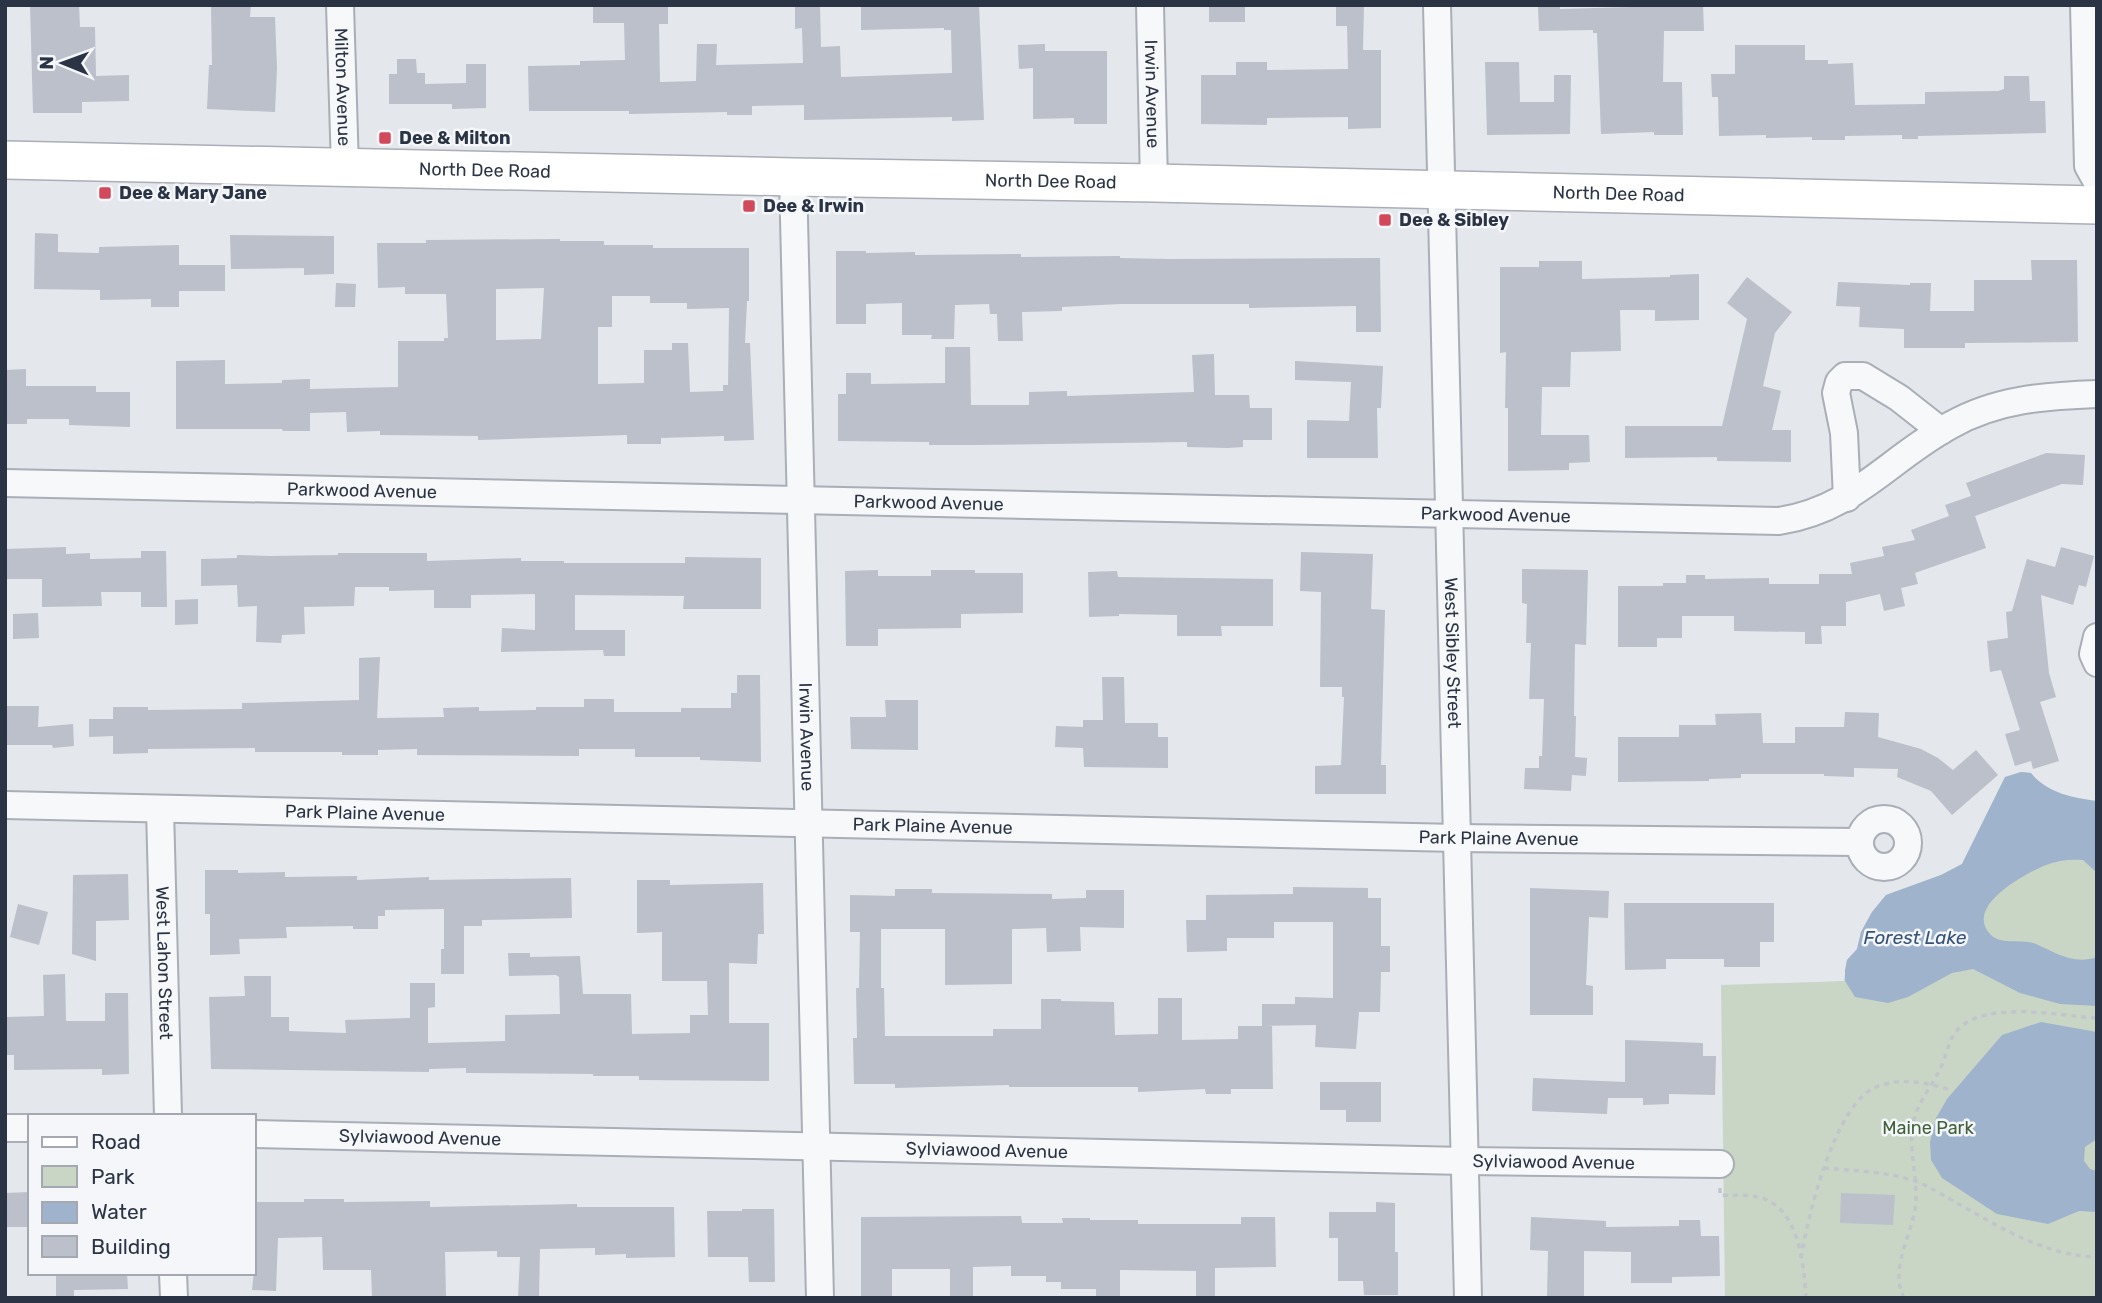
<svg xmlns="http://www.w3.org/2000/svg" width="2102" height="1303" viewBox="0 0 2102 1303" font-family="Rubik,sans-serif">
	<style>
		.green { fill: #c9d6c5 }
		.water { fill: #9fb4cc }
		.building { fill: #bbc0ca; fill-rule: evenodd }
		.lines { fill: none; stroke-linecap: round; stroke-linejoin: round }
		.street-casing { stroke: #a9aeb7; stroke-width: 30 }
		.secondary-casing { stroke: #a9aeb7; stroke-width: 40 }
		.path { stroke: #c2c5cb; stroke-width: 3.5; stroke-dasharray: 5 5; stroke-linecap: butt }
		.street { stroke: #f7f8fa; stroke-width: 26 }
		.secondary { stroke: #fff; stroke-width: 37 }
		.poi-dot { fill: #d1495b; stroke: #f4f6f9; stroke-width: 2.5 }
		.labels { text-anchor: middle; stroke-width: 5; stroke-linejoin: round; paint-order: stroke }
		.street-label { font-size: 18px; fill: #2b3445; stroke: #f4f6f9 }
		.poi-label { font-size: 18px; font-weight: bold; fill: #2b3445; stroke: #f4f6f9; text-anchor: start }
		.park-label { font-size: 18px; fill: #3f6138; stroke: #f4f6f9 }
		.water-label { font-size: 19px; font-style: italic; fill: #34527a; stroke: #f4f6f9 }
	</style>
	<rect width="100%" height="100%" fill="#e4e7ec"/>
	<path class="green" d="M2021,772L2031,773C2047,793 2073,798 2097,801V1298H1725L1721,985L1844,981L1847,960L1857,949L1861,932L1872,912L1886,895L1941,875L1962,864L2005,777Z"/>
	<g class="water">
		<path d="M2021,772L2031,773C2047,793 2073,798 2097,801V873L2083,860C2070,859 2058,860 2046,865C2026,873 1964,906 1990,934C2001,946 2020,938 2036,944C2056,953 2074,965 2097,957V1006L2060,1004L2020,993L1973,969L1952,973L1908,997L1888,1003L1855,997L1845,981V970L1847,960L1857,949L1861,932L1872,912L1886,895L1941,875L1962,864L2005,777Z"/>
		<polygon points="2041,1022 2097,1032 2097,1139 2085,1147 2084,1161 2090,1169 2097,1171 2097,1212 2079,1211 2048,1224 1997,1214 1942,1178 1931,1160 1930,1142 1936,1118 1947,1099 2002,1035"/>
	</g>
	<g class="building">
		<polygon points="30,5 79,5 80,27 95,27 96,76 129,75 129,101 82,102 82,113 33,113"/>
		<polygon points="211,5 251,5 250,17 275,17 277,68 275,112 207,109 209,65 212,65"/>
		<polygon points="593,5 668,5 668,24 659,24 660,82 696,81 697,44 717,44 716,65 803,63 802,28 795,29 795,5 820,5 821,47 840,46 841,77 952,73 951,30 944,30 944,28 861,30 861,5 979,5 984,120 952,121 952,117 804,120 804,105 752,106 752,115 727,115 727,112 629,114 629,111 529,111 528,66 580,65 580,61 625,60 624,23 593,23"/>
		<rect x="1209" y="5" width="36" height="17"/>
		<polygon points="1336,5 1364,5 1363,50 1381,50 1381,128 1348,129 1348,117 1267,118 1267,125 1201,124 1201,75 1236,75 1236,62 1267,62 1267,70 1348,69 1347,26 1336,26"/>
		<polygon points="1703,5 1704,31 1664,31 1663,82 1682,82 1683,135 1654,135 1654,132 1601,134 1597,33 1593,33 1593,30 1539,31 1538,7 1560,6 1560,9"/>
		<polygon points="1045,44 1045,51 1107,51 1107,124 1074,124 1074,118 1033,119 1033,68 1019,69 1018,45"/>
		<polygon points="1735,45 1805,45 1805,60 1828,60 1828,64 1853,63 1855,105 1925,104 1925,92 1998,91 2004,89 2004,76 2029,76 2030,101 2045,101 2046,133 1918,136 1918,139 1902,139 1902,135 1845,136 1845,140 1812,140 1812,137 1766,138 1766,135 1719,136 1718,97 1712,97 1711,74 1735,74"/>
		<polygon points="397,59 416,59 417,73 425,73 425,84 466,83 466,64 486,64 486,108 452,109 452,104 389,104 389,74 397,74"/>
		<polygon points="1485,62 1519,62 1520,102 1554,102 1554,75 1571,75 1570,134 1487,135"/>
		<polygon points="35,233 58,234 58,252 99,253 99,247 179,245 179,265 225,265 225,291 179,291 179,307 151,307 151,299 100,300 100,290 34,289"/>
		<polygon points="230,235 334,236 334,274 304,275 304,268 231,269"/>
		<path d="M560,239V241H604V245H653V248H749V301H747L745,343H750L754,440L724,441V436L661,438V444H627V435L478,440V436L380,435V431L347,432L346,412L310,413V431H283L282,429H176V361L225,360V384L282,383V380L310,379V389L398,387V341H444V338H448L446,294H405V287L378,288L377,243H426V240ZM544,288L541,339L496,340V289ZM612,296H650V303H687V309L729,308L728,385H723V391L690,392L688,343H672V350H644V383L598,384V327H612Z"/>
		<polygon points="836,251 866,251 866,253 915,252 915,255 1021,254 1021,257 1120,256 1120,258 1169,259 1380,258 1381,332 1356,332 1356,306 1249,308 1249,304 1120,304 1062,307 1062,311 1022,312 1023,341 998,341 997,314 990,314 989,304 955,305 954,339 931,339 932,335 902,335 902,303 866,304 866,324 836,324"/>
		<polygon points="2031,260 2077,260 2078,342 1965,343 1965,348 1904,348 1904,329 1859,327 1860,307 1836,306 1838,282 1910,285 1910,283 1931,283 1930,311 1974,311 1974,280 2032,280"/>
		<polygon points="1539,261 1582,261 1582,279 1670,277 1670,275 1699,274 1699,320 1655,321 1655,310 1620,310 1621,351 1571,352 1570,387 1542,387 1541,435 1589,435 1590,462 1569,463 1569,470 1508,471 1508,408 1505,408 1506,352 1500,353 1500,267 1539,267"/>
		<polygon points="1747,277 1792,312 1775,333 1763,386 1781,391 1772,430 1791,430 1791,462 1717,461 1717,457 1625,458 1625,426 1722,426 1747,319 1727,303"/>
		<polygon points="336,283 356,284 355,307 335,307"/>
		<polygon points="945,347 970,347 971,405 1029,405 1029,392 1067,391 1067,396 1194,392 1192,355 1214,354 1215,395 1249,395 1250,408 1272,408 1272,440 1243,440 1243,447 1228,448 1187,447 1187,442 976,445 929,445 929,442 838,441 838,394 846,394 846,373 871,373 871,384 945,383"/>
		<polygon points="1295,361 1383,366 1381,408 1377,408 1378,458 1307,458 1307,420 1349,421 1351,382 1295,380"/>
		<polygon points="26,369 26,386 96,386 96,392 130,392 130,427 69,425 69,419 27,419 27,424 5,424 5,370"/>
		<polygon points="2046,453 2085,455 2083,485 2062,484 1975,516 1986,548 1915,573 1918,584 1901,588 1905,606 1884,611 1880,594 1846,602 1846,626 1821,626 1822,644 1805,644 1805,632 1734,631 1734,616 1682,616 1682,638 1657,638 1657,647 1618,647 1618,586 1663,586 1663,583 1686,583 1686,575 1705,575 1705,579 1769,578 1769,584 1819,584 1819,574 1852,574 1850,563 1884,556 1882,547 1915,540 1911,530 1949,516 1945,505 1971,496 1966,483"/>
		<polygon points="66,547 66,554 90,553 90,559 141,558 141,551 166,551 167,607 141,607 141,592 101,592 102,606 42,607 42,579 5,579 5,549"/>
		<polygon points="2061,547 2094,556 2086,587 2079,585 2073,605 2041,595 2049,673 2056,697 2040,702 2059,761 2033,769 2031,761 2015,766 2005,734 2020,730 2001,670 1990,672 1987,641 2008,638 2006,612 2012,611 2027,559 2055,567"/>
		<polygon points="1301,552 1373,554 1371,609 1385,610 1381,765 1386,765 1386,794 1315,794 1315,766 1341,765 1344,697 1342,697 1342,687 1320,687 1321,592 1300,591"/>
		<polygon points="338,553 427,553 427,561 521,558 521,561 564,561 564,563 685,563 685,557 761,558 761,609 683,609 684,596 575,595 575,630 625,630 625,656 604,656 603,650 501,652 502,628 535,630 535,594 471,595 471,608 434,608 434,590 389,591 389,587 355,587 354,606 304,607 305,634 282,635 281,643 256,642 257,606 238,607 237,585 201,586 201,559 237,558 237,555 270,556 338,555"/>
		<polygon points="1522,569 1588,570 1586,645 1575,644 1574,716 1576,716 1575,757 1587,758 1586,776 1572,775 1571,791 1524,789 1525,768 1539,768 1539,756 1542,756 1544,699 1529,699 1531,643 1526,643 1527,604 1522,603"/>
		<polygon points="878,570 878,576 931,576 931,570 975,570 975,573 1023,573 1023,613 961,614 961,628 878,629 878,646 846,646 845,571"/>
		<polygon points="1117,571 1118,577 1273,579 1273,626 1221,626 1222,636 1177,636 1177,615 1119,614 1119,616 1089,617 1088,572"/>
		<polygon points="198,599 198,624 175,625 175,600"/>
		<polygon points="38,613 39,638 13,639 13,614"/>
		<polygon points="380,657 377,718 444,717 443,708 479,707 479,711 536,710 536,707 584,707 584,699 614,699 614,712 681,712 681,708 731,708 731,693 737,693 737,675 760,675 761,762 700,760 700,757 635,757 635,749 579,749 579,756 417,755 417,749 378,750 378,755 342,755 342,752 255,752 255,748 148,749 148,753 113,754 113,736 89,737 89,719 113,719 113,707 148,707 148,710 242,709 242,703 359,700 359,658"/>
		<polygon points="1102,677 1124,677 1125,723 1158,723 1158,737 1168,737 1168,768 1084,767 1083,748 1055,747 1056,726 1083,727 1083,720 1103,720"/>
		<polygon points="885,700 918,700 918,750 851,749 850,717 886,717"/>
		<polygon points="5,706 39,706 38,727 73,724 74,746 53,748 52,745 5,745"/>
		<polygon points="1845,712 1879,713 1878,737 1921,749 1938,758 1953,770 1976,750 1998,775 1952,815 1931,791 1897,777 1898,769 1854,768 1854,777 1824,776 1824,774 1741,774 1741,778 1709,779 1709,781 1618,782 1618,737 1679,737 1679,725 1716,725 1715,714 1761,713 1763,743 1795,743 1795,727 1844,727"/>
		<polygon points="205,870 238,870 238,873 285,872 285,877 357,876 357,880 429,877 429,880 571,878 572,918 482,920 482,926 464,926 464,974 441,974 441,949 444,949 444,909 385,910 385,916 378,916 378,929 353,929 353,926 286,927 287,938 239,939 240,954 210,955 210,914 205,914"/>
		<polygon points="128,874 129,920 96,921 96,961 72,954 73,875"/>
		<polygon points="637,880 670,880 670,885 763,883 764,934 758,934 757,964 729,963 729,1023 769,1023 769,1081 639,1080 639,1076 593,1076 593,1074 466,1073 466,1068 429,1069 429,1072 211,1069 209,997 245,996 244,976 271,976 271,1017 289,1017 289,1031 346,1033 345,1020 410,1018 410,983 435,983 435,1007 428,1008 428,1043 505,1041 505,1015 560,1014 559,977 556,975 509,976 508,953 530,953 530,957 580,956 583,994 631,994 632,1034 690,1033 690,1015 708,1015 707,981 662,981 662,932 637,933"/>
		<polygon points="1293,887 1368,888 1368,898 1381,898 1381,946 1390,946 1390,972 1381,972 1380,1012 1359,1012 1356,1049 1315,1047 1316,1025 1262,1026 1262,1004 1295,1004 1295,997 1333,998 1333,922 1274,922 1274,938 1227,938 1227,951 1187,952 1186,920 1206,920 1206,895 1293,894"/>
		<polygon points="1530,888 1609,891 1608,918 1589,917 1586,985 1593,986 1593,1015 1530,1015"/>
		<polygon points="895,889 932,889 932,893 1052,894 1052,899 1086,898 1086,890 1124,890 1124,928 1080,927 1081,951 1047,952 1046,928 1012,929 1012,984 945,985 945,929 881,929 881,988 884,988 885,1036 993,1036 993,1029 1041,1029 1041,999 1061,999 1061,1001 1114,1002 1115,1035 1158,1034 1158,998 1182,998 1182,1040 1238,1039 1238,1026 1272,1026 1273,1089 1231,1089 1231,1094 1206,1094 1205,1089 1138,1092 1138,1087 1009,1087 1009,1085 895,1088 895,1084 854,1084 853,1038 857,1038 856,988 859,988 860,932 850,932 850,895 895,896"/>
		<polygon points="1624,903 1774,903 1774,942 1760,942 1760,967 1724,967 1724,959 1666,959 1666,969 1625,970"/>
		<polygon points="18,904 48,912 39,945 10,937"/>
		<polygon points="65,974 66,1021 105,1021 105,993 128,993 129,1074 102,1075 102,1069 14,1070 14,1055 5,1055 5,1017 44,1016 43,975"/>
		<polygon points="1625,1040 1703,1043 1703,1056 1716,1056 1715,1095 1669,1094 1669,1104 1643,1105 1643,1098 1608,1098 1607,1114 1532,1111 1533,1078 1625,1082"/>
		<polygon points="1320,1082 1381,1082 1381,1122 1346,1122 1346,1110 1320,1110"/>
		<polygon points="30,1192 30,1227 5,1227 5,1193"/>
		<polygon points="1841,1193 1895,1195 1893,1225 1840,1223"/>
		<polygon points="304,1199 344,1199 344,1202 430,1201 430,1207 577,1204 577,1207 674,1207 675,1257 626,1258 626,1254 595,1255 595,1248 540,1249 539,1298 518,1298 520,1257 497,1257 497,1251 445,1252 446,1296 372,1297 371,1270 323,1270 322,1237 278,1238 276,1291 252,1290 255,1261 254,1202 304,1202"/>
		<polygon points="1376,1202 1395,1203 1395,1252 1398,1252 1398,1295 1364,1295 1363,1281 1338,1281 1338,1238 1329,1238 1329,1212 1376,1212"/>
		<polygon points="742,1209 774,1209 775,1282 749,1282 748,1257 708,1257 707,1211 742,1211"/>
		<polygon points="1021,1216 1022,1223 1063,1223 1062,1218 1090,1218 1090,1220 1138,1220 1138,1224 1241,1224 1241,1217 1275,1217 1276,1267 1215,1268 1215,1298 1196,1298 1196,1271 1120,1270 1120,1298 1096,1298 1096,1289 1061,1289 1061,1282 1046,1282 1046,1276 1011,1276 1011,1266 973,1267 973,1298 950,1298 950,1269 892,1269 892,1298 861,1298 861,1217"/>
		<polygon points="1531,1217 1606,1221 1606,1227 1679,1226 1679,1220 1700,1220 1701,1236 1719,1236 1720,1276 1672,1277 1672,1283 1631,1283 1631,1252 1584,1251 1584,1298 1547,1297 1548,1251 1530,1250"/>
		<polygon points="56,1273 127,1273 128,1289 74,1290 74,1298 56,1298"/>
	</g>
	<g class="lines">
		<g class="street-casing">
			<g id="street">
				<path id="s1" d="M340,5L345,168"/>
				<path id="s2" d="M1150,5L1154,183"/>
				<path id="s3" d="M1437,5L1468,1298"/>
				<polyline points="2084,5 2088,166 2097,182"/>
				<path id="s4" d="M793,177L820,1298"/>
				<path id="s5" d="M5,483L1779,521C1855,509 1888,459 1951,425C1997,399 2045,396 2097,394"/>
				<polyline points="1847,498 1844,433 1836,393 1839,382 1845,376 1863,376 1899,398 1941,431"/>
				<polyline points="2097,637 2093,654 2097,663"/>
				<path id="s6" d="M5,805L1457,838L1860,842"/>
				<path id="s7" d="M160,809L168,1116"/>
				<circle cx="1884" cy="843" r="24"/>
				<polyline points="5,1128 30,1128"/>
				<path id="s8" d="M254,1134L1465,1161L1720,1164"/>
				<polyline points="173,1273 174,1298"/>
			</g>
		</g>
		<g class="secondary-casing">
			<g id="secondary">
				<path id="s9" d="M5,160L793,177L1154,183L2097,205"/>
			</g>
		</g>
		<g class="path">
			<path d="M1824,1168C1855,1171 1890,1171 1920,1183C1938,1191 1954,1202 1971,1211C2009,1233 2052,1256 2097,1257"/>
			<path d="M1720,1188V1195C1732,1196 1747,1194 1758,1197C1799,1206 1804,1264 1806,1298"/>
			<path d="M1801,1258C1808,1216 1834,1107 1874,1088C1899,1077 1923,1082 1948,1089"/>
			<path d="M1904,1298C1888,1267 1915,1231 1916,1200C1917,1177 1910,1154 1912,1131C1914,1106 1930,1090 1940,1069C1946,1058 1947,1045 1954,1034C1980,998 2059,1016 2097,1018"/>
		</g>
		<use href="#street" class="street"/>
		<use href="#secondary" class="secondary"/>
	</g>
	<g class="poi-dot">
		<rect x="378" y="131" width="14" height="14" rx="3.5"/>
		<rect x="98" y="186" width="14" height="14" rx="3.5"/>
		<rect x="742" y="199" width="14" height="14" rx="3.5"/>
		<rect x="1378" y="213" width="14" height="14" rx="3.5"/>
	</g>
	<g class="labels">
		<g class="street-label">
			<text dy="6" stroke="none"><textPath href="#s1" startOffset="82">Milton Avenue</textPath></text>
			<text dy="6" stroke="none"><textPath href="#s2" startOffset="89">Irwin Avenue</textPath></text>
			<text dy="6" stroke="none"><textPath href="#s9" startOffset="480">North Dee Road</textPath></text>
			<text dy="6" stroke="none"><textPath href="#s9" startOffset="1046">North Dee Road</textPath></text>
			<text dy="6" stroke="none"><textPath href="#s9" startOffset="1614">North Dee Road</textPath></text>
			<text dy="6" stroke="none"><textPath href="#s5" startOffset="357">Parkwood Avenue</textPath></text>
			<text dy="6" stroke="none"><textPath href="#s5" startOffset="924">Parkwood Avenue</textPath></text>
			<text dy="6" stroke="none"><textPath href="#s5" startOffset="1491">Parkwood Avenue</textPath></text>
			<text dy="6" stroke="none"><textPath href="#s3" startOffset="648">West Sibley Street</textPath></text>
			<text dy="6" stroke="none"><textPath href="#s4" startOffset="560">Irwin Avenue</textPath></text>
			<text dy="6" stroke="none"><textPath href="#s6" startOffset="360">Park Plaine Avenue</textPath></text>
			<text dy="6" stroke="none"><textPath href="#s6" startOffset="928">Park Plaine Avenue</textPath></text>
			<text dy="6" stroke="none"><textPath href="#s6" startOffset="1494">Park Plaine Avenue</textPath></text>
			<text dy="6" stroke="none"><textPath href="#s7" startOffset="154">West Lahon Street</textPath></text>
			<text dy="6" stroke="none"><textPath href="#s8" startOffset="166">Sylviawood Avenue</textPath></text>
			<text dy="6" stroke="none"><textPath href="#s8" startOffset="733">Sylviawood Avenue</textPath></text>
			<text dy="6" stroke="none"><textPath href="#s8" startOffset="1300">Sylviawood Avenue</textPath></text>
		</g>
		<g class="poi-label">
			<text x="399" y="144">Dee &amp; Milton</text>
			<text x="119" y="199">Dee &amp; Mary Jane</text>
			<text x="763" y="212">Dee &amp; Irwin</text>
			<text x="1399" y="226">Dee &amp; Sibley</text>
		</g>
		<g class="park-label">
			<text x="1928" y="1134">Maine Park</text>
		</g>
		<g class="water-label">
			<text x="1915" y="944">Forest Lake</text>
		</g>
	</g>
	<rect width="2102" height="1303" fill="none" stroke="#2b3445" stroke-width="14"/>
	<rect x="28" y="1114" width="228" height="161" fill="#f4f6f9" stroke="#a4a8b1" stroke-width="2"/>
	<rect x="42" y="1137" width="35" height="10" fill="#ffffff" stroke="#a4a8b1" stroke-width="2"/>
	<text x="91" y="1149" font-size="21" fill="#2b3445">Road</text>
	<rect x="42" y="1166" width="35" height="21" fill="#c9d6c5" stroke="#a4a8b1" stroke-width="2"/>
	<text x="91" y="1184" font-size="21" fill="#2b3445">Park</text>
	<rect x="42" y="1202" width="35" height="21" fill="#9fb4cc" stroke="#a4a8b1" stroke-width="2"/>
	<text x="91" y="1219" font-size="21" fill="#2b3445">Water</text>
	<rect x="42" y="1236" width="35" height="21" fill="#bbc0ca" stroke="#a4a8b1" stroke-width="2"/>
	<text x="91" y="1254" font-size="21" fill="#2b3445">Building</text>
	<g transform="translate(63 63) rotate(271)" stroke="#f4f6f9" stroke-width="5" paint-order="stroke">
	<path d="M0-5L12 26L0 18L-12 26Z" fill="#2b3445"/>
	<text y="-10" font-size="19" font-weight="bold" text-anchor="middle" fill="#2b3445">N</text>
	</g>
</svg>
